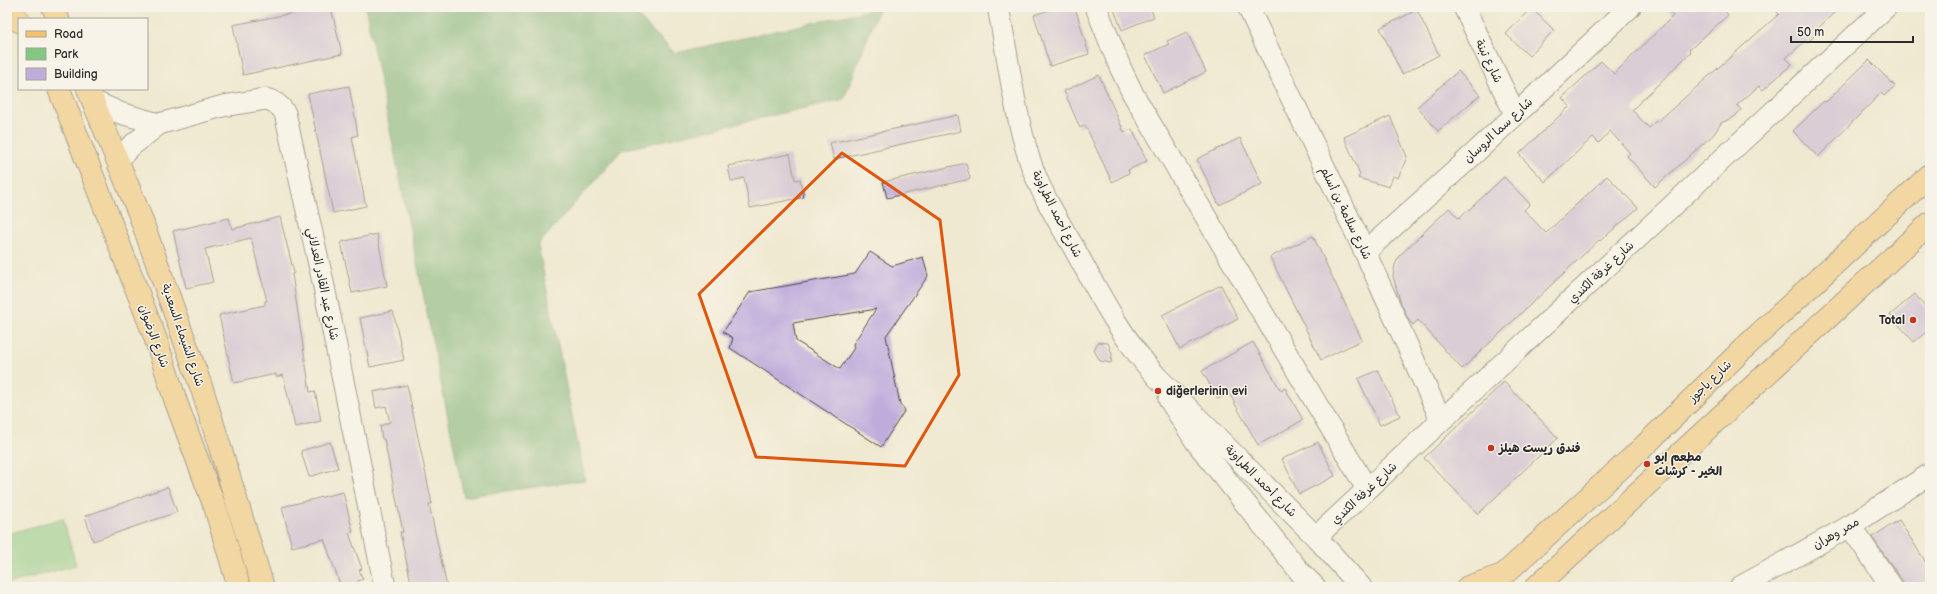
<svg xmlns="http://www.w3.org/2000/svg" width="1937" height="594" viewBox="0 0 1937 594" font-family="'Balsamiq Sans','Playpen Sans Arabic',sans-serif">
	<style>
		.green { fill: #83c780; stroke: #577956 }
		.forest { fill: #6aac6e; stroke: #4a6c4c }
		.building { fill: #bfacdb; fill-rule: evenodd }
		.lines { fill: none; stroke-linecap: round; stroke-linejoin: round }
		.minor-casing { stroke: #494844; stroke-width: 23 }
		.major-casing { stroke: #494844; stroke-width: 24 }
		.minor { stroke: #fff; stroke-width: 21 }
		.major { stroke: #f5c16b; stroke-width: 22 }
		.marked { fill: none; stroke: #df570e; stroke-width: 3; stroke-linejoin: round }
		.poi-dot { fill: #c8321e; stroke: #f7f3e8; stroke-width: 1.5 }
		.labels { text-anchor: middle; stroke-width: 3; stroke-linejoin: round; paint-order: stroke }
		.street-label { font-size: 12px; fill: #2b2b2b; stroke: #f7f3e8 }
		.poi-label { font-size: 12px; font-weight: bold; fill: #2b2b2b; stroke: #f7f3e8; text-anchor: start }
	</style>
	<rect width="100%" height="100%" fill="#f7f3e8"/>
	<filter id="ink" filterUnits="userSpaceOnUse"><feTurbulence type="fractalNoise" baseFrequency=".025" numOctaves="2"/><feDisplacementMap in="SourceGraphic" scale="8" xChannelSelector="R" yChannelSelector="G"/><feConvolveMatrix kernelMatrix="1 2 1 2 8 2 1 2 1" color-interpolation-filters="sRGB"/></filter>
	<filter id="wash" filterUnits="userSpaceOnUse"><feTurbulence type="fractalNoise" baseFrequency=".012" numOctaves="4" result="noise"/><feDisplacementMap in="SourceGraphic" scale="16" xChannelSelector="R" yChannelSelector="G"/><feGaussianBlur stdDeviation="0.9" result="paint"/><feColorMatrix in="noise" values="0 0 0 0 0 0 0 0 0 0 0 0 0 0 0 0 0 1.4 0 .05"/><feComposite in="paint" operator="in"/></filter>
	<g filter="url(#wash)">
		<rect width="100%" height="100%" fill="#f0e9d1"/>
		<polygon class="green" points="63,518 76,565 7,584 7,534"/>
		<polygon class="forest" points="365,7 629,7 675,53 879,8 844,99 622,150 538,245 585,480 464,497"/>
		<g id="blocks">
			<g class="building">
				<polygon points="324,7 331,7 342,54 243,75 233,25"/>
				<polygon points="1059,7 1075,7 1089,54 1050,66 1034,15"/>
				<polygon points="1113,7 1150,7 1154,17 1122,30"/>
				<polygon points="1665,7 1722,7 1728,15 1689,50 1691,52 1632,110 1649,128 1656,121 1657,122 1779,14 1772,7 1840,7 1814,32 1816,34 1807,43 1805,41 1786,58 1792,64 1763,90 1759,86 1737,105 1741,110 1734,117 1721,123 1714,134 1655,187 1627,156 1630,153 1610,131 1599,143 1593,137 1545,182 1519,154 1570,106 1562,98 1601,61 1614,74 1673,16"/>
				<polygon points="1531,8 1554,30 1529,56 1506,34"/>
				<polygon points="1417,10 1439,55 1402,74 1380,28"/>
				<polygon points="1187,32 1206,72 1163,93 1145,55 1169,44 1167,41"/>
				<polygon points="1869,60 1895,86 1884,96 1881,93 1818,157 1793,131 1824,101 1826,102"/>
				<polygon points="1458,71 1480,95 1438,131 1417,107"/>
				<polygon points="1099,75 1124,132 1132,129 1147,161 1128,170 1129,173 1112,182 1085,125 1080,128 1064,91"/>
				<polygon points="349,86 358,135 352,137 366,206 333,213 308,94"/>
				<polygon points="958,115 961,131 834,159 830,143"/>
				<polygon points="1390,116 1407,157 1398,178 1393,176 1389,187 1358,178 1360,174 1344,137"/>
				<polygon points="1240,138 1262,184 1219,205 1197,159"/>
				<polygon points="790,154 795,180 800,179 804,197 750,208 744,178 731,181 728,166"/>
				<polygon points="966,163 970,179 887,198 883,182"/>
				<polygon points="1607,176 1638,208 1600,241 1599,240 1462,369 1418,320 1413,325 1408,319 1400,301 1393,276 1395,265 1399,256 1449,208 1459,219 1504,177 1530,204 1524,210 1546,233"/>
				<polygon points="280,217 294,273 292,274 310,392 315,391 321,421 295,427 283,375 276,377 276,374 234,383 219,315 265,305 265,301 267,301 251,238 205,249 213,282 186,288 173,231 229,218 232,229"/>
				<polygon points="377,234 387,286 352,293 341,242"/>
				<polygon points="1313,236 1362,340 1321,360 1270,257"/>
				<path d="M870,252L892,266L923,257L928,276L886,336L900,404L905,410L881,447L730,348L733,338L723,332L750,292L855,274ZM876,309L853,344L854,348L840,369L796,341L793,323Z"/>
				<polygon points="1221,285 1238,319 1180,349 1162,315"/>
				<polygon points="1915,294 1930,313 1930,329 1914,342 1890,315"/>
				<polygon points="393,311 404,360 370,367 360,318"/>
				<polygon points="1098,342 1108,343 1112,354 1111,363 1100,361 1094,350"/>
				<polygon points="1253,342 1281,391 1285,388 1303,420 1258,445 1229,393 1218,399 1202,371"/>
				<polygon points="1378,370 1400,416 1380,425 1358,379"/>
				<polygon points="1504,382 1558,438 1478,514 1424,458"/>
				<polygon points="407,385 432,504 429,504 447,587 412,587 400,532 403,532 384,439 382,439 380,426 390,422 386,406 376,408 373,392"/>
				<polygon points="330,442 338,468 309,477 301,451"/>
				<polygon points="1318,442 1335,476 1299,494 1282,459"/>
				<polygon points="168,487 177,512 93,541 85,516"/>
				<polygon points="343,492 353,532 349,533 362,569 359,570 363,579 358,581 360,587 341,587 324,539 292,547 282,507"/>
				<polygon points="1899,520 1930,569 1930,587 1904,587 1902,580 1872,537"/>
			</g>
		</g>
	</g>
	<g filter="url(#ink)">
		<use href="#blocks" fill-opacity="0" stroke="#494844" stroke-width="1"/>
		<g class="lines">
			<g class="minor-casing">
				<g id="minor">
					<path d="M998,7C1008,56 1014,111 1029,158C1039,190 1057,219 1074,248C1098,292 1123,340 1157,377L1316,537L1361,587"/>
					<polyline points="1096,7 1120,67 1133,94 1367,489"/>
					<polyline points="1248,7 1365,252 1441,420"/>
					<polyline points="1464,7 1515,114"/>
					<polyline points="93,101 120,113 159,124"/>
					<path d="M118,160L130,147L159,124L223,106L266,99C275,101 280,105 285,113L323,282L385,587"/>
					<polyline points="1365,252 1463,164 1630,7"/>
					<polyline points="1169,399 1197,443 1300,572 1315,587"/>
					<polyline points="1850,526 1892,587"/>
					<polyline points="1316,537 1886,7"/>
					<polyline points="1740,587 1850,526 1930,474"/>
				</g>
			</g>
			<g class="major-casing">
				<g id="major">
					<polyline points="7,7 19,21"/>
					<polyline points="53,7 58,19"/>
					<polyline points="59,89 155,337 176,402 215,507 239,587"/>
					<polyline points="88,89 139,213 203,392 263,587"/>
					<polyline points="1468,587 1500,576"/>
					<polyline points="1490,587 1637,453 1744,348 1930,175"/>
					<polyline points="1536,587 1930,223"/>
				</g>
			</g>
			<use href="#minor" class="minor"/>
			<use href="#major" class="major"/>
		</g>
	</g>
	<path d="M0 0H1937V594H0ZM842,153L940,220L959,375L905,466L756,457L699,294Z" fill="#f0e9d1" fill-opacity=".55" fill-rule="evenodd"/>
	<path class="marked" d="M842,153L940,220L959,375L905,466L756,457L699,294Z"/>
	<g class="poi-dot">
		<circle cx="1913" cy="320" r="4"/>
		<circle cx="1158" cy="391" r="4"/>
		<circle cx="1491" cy="448" r="4"/>
		<circle cx="1647" cy="464" r="4"/>
	</g>
	<g class="labels">
		<g class="street-label">
			<text transform="translate(1489 61) rotate(64)" y="4">شارع تبنة</text>
			<text transform="translate(1498 130) rotate(-43)" y="4">شارع سما الروسان</text>
			<text transform="translate(1346 213) rotate(64)" y="4">شارع سلامة بن أسلم</text>
			<text transform="translate(1057 214) rotate(63)" y="4">شارع أحمد الطراونة</text>
			<text transform="translate(1601 272) rotate(-43)" y="4">شارع غرفة الكندي</text>
			<text transform="translate(323 284) rotate(78)" y="4">شارع عبد القادر العدلاني</text>
			<text transform="translate(183 335) rotate(71)" y="4">شارع الشيماء السعدية</text>
			<text transform="translate(154 336) rotate(70)" y="4">شارع الرضوان</text>
			<text transform="translate(1710 381) rotate(-44)" y="4">شارع ياجوز</text>
			<text transform="translate(1261 481) rotate(45)" y="4">شارع أحمد الطراونة</text>
			<text transform="translate(1364 493) rotate(-43)" y="4">شارع غرفة الكندي</text>
			<text transform="translate(1836 533) rotate(-30)" y="4">ممر وهران</text>
		</g>
		<g class="poi-label">
			<text x="1905" y="324" text-anchor="end">Total</text>
			<text x="1166" y="395">diğerlerinin evi</text>
			<text x="1499" y="452">فندق ريست هيلز</text>
			<text x="1655" y="461">مطعم ابو<tspan x="1655" dy="14">الخير - كرشات</tspan></text>
		</g>
	</g>
	<rect width="1937" height="594" fill="none" stroke="#f7f3e8" stroke-width="24"/>
	<rect x="18" y="18" width="130" height="72" fill="#f7f3e8" stroke="#a5a39c"/>
	<rect x="26" y="31" width="20" height="6" fill="#f5c16b" stroke="#a5a39c"/>
	<text x="54" y="38" font-size="12" fill="#2b2b2b">Road</text>
	<rect x="26" y="48" width="20" height="12" fill="#83c780" stroke="#a5a39c"/>
	<text x="54" y="58" font-size="12" fill="#2b2b2b">Park</text>
	<rect x="26" y="68" width="20" height="12" fill="#bfacdb" stroke="#a5a39c"/>
	<text x="54" y="78" font-size="12" fill="#2b2b2b">Building</text>
	<path d="M1791 36v6h122v-6" fill="none" stroke="#2b2b2b" stroke-width="2"/>
	<text x="1797" y="36" font-size="12" fill="#2b2b2b" stroke="#f7f3e8" stroke-width="3" paint-order="stroke">50 m</text>
</svg>
